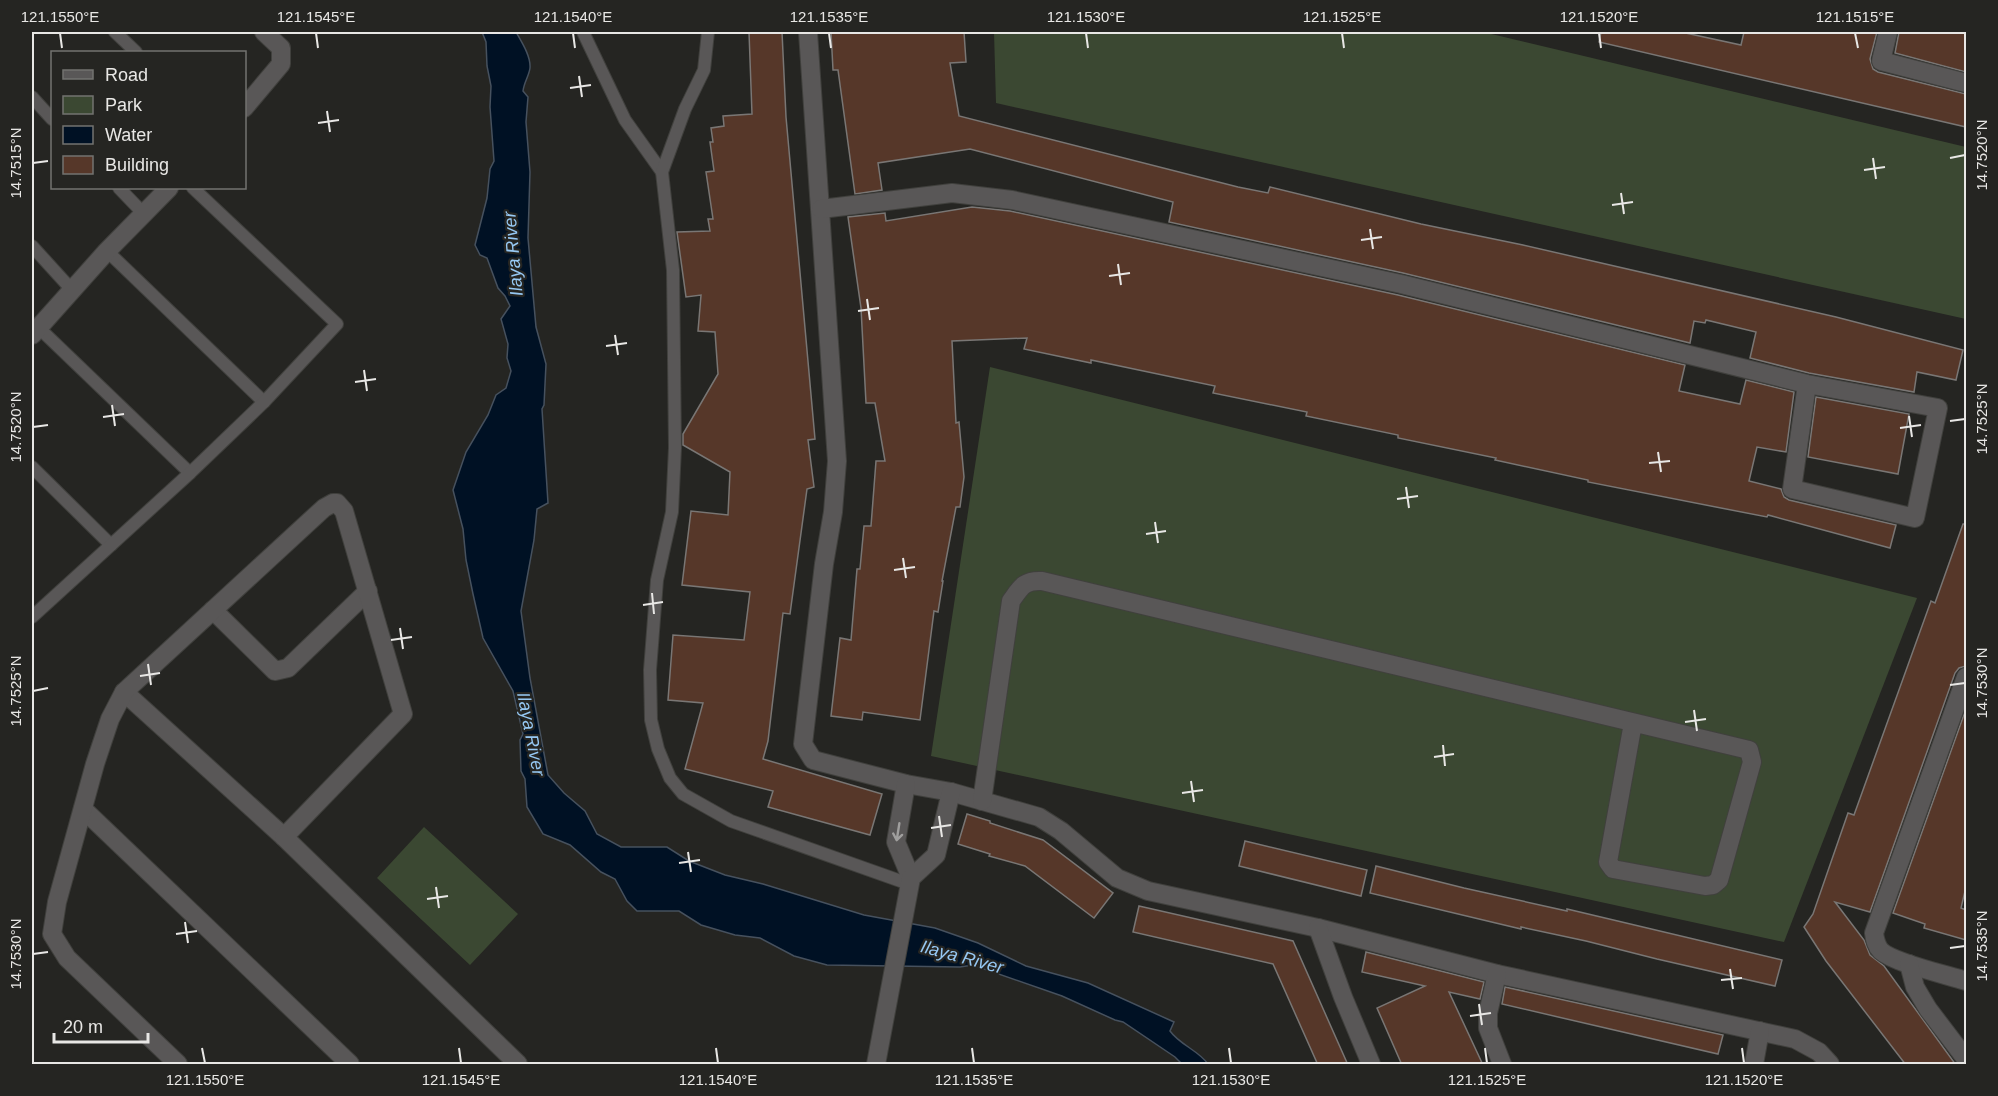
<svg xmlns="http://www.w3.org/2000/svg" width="1998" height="1096" viewBox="0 0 1998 1096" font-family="Arial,sans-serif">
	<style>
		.green { fill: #3b4832 }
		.water { fill: #001124; stroke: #46515e; stroke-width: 1.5 }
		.building { fill: #563729; stroke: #797674; stroke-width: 1.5 }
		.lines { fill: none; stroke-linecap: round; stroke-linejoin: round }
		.lane-casing { stroke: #40403d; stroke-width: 14 }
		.street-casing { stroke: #40403d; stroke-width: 20 }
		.lane { stroke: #595757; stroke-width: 12 }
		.street { stroke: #595757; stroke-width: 18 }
		.oneway { stroke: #a09f9e }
		.ticks { fill: none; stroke: #e8e7e5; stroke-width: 2 }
		.labels { text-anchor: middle; stroke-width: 4.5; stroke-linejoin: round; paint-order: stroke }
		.water-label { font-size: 18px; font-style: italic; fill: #96c8f3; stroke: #252522 }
		.neatline { fill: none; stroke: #e8e7e5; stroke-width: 2 }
		.ticks-label { font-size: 15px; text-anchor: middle; fill: #e8e7e5 }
	</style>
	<rect width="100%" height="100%" fill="#252522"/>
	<g class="green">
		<polygon points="994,32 1483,32 1966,147 1966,319 996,103"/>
		<polygon points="990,367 1917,598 1784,942 931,756"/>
		<polygon points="424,827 518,914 470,965 377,878"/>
	</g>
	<path class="water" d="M482,32H516C521,41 531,56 530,68C529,76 524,82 523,91L528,97L526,122L530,172L528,238L536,327L546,364L544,405L542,409L548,503L537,509L534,540L521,611L530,678L548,775L564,793L585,811L597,834L621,847H667L689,861L725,875L763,884L864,915L935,928L978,943L1026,966L1088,983L1174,1022L1170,1031C1180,1045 1198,1050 1208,1064H1182L1175,1057L1123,1022L1115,1020L1062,996L973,965L960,967L827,965L794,956L760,938L735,935L701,925L679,911H637L627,901L615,879L601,872L570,845L543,834L527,807L525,779L521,771L520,740L523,734L513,691L483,638L473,594L466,560L463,529L453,490L466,452L488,415L496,395L506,388L511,371L507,358L508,344L501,319L510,306L505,296L498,288L487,258L480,255L475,245L487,198L490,169L494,161L490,107L491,86L487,66L486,42Z"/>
	<g class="building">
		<polygon points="749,32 782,32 786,117 815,439 808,440 814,487 807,489 790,614 783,613 768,741 763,759 882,794 870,835 768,807 773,791 685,769 703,703 668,700 673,635 744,640 750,592 682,585 691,511 728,515 730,472 683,445 683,434 718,374 715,332 698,331 701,295 686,297 677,232 710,231 708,219 713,219 706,172 714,171 710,142 713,142 711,128 724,126 723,116 752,114"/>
		<polygon points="831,32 964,32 966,62 950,63 959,116 1238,187 1268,193 1270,187 1421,224 1523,245 1836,317 1963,350 1956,380 1917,372 1914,392 1809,373 1750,358 1756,332 1706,320 1705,323 1694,321 1690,343 1403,273 1169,222 1173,202 970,149 878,163 882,190 855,194 838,70 833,70"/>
		<polygon points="1601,32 1681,32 1741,45 1744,32 1877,32 1870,59 1873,69 1878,72 1966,94 1966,127 1599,42"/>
		<polygon points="1899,32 1966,32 1966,72 1895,53"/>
		<polygon points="972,207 1010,211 1398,295 1685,365 1679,391 1740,404 1746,380 1794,392 1786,452 1757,447 1749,481 1781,489 1784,497 1789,500 1896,525 1890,548 1768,515 1767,517 1588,482 1588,480 1495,460 1496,458 1398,438 1398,435 1306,416 1307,412 1213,393 1215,386 1091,360 1091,363 1024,349 1027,338 952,341 956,423 959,422 964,477 960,507 956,507 942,581 943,581 938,612 934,611 920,720 863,712 862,720 831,716 840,638 851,640 857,569 860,569 864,526 871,526 876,461 885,461 875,403 866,403 861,308 848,217 885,213 886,221"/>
		<polygon points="1816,397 1909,414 1898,474 1808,457"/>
		<polygon points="1963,524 1966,524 1966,666 1959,668 1955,673 1870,912 1835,902 1864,940 1870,955 1884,966 1956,1065 1906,1065 1826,961 1804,927 1813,914 1848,813 1854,815 1931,601 1935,603"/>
		<polygon points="1966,709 1966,887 1961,908 1966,910 1966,940 1924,928 1925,924 1893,913"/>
		<polygon points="967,814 990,821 990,823 1043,840 1113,893 1094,918 1025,866 989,856 990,854 958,844"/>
		<polygon points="1245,841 1367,870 1361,896 1239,866"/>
		<polygon points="1376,866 1464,888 1567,911 1567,909 1782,960 1775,986 1657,959 1586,941 1521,927 1521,929 1370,893"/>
		<polygon points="1139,906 1293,941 1348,1065 1318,1065 1273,964 1133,932"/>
		<polygon points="1366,952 1484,982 1480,999 1449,992 1483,1065 1402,1065 1377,1008 1425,986 1362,972"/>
		<polygon points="1505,987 1723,1035 1718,1054 1502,1004"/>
	</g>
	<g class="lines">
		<g class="lane-casing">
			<g id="lane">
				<polyline points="115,32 136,52"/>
				<polyline points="583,32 625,120 662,172"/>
				<polyline points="708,32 704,70 685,109 662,172 673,270 675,448 672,512 657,580 650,670 651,720 658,749 670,778 683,794 731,821 909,884"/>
				<polyline points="32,97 52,119"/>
				<polyline points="119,188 144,214"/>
				<polyline points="32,246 72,290"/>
				<polyline points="107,251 264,402"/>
				<polyline points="39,328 190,473"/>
				<polyline points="32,467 111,545"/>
				<polyline points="32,617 190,473 264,402 337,324 193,188"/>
			</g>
		</g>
		<g class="street-casing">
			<g id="street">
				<polyline points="808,32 837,461 833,512 824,564 803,744 813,760 906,784 951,792 1039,817 1061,831 1117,878 1148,891 1318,928 1497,974 1795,1039 1819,1052 1830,1064"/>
				<polyline points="1888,32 1881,61 1966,83"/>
				<polyline points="244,108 281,64 281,48 264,32"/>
				<polyline points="821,209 952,193 1012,200 1401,284 1807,384 1938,408 1915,518 1792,489 1807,384"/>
				<polyline points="32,335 107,251 169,188"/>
				<polyline points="213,610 275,671 288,668 368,591"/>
				<path d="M1966,677L1874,933C1875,940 1876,946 1881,951C1894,963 1948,975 1966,981"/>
				<polyline points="124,692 284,837"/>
				<polyline points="906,784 896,842 911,878"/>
				<path d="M982,801L1011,601C1021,587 1024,580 1042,581L1749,750L1752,762L1719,880L1713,885L1705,886L1613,869L1608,862L1633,723"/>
				<polyline points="83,809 350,1064"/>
				<polyline points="1318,928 1343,997 1371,1064"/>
				<polyline points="1909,964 1915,987 1928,1009 1966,1059"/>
				<polyline points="1497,974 1488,1013 1488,1028 1502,1064"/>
				<polyline points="178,1064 67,958 52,934 57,902 95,764 110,719 124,692 324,508 333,503 337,503 344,511 403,714 284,837 518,1064"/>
				<polyline points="876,1064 911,878 936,855 951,792"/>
				<polyline points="1754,1064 1760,1031"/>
			</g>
		</g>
		<use href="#lane" class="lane"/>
		<use href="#street" class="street"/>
	</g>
	<defs><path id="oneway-shaft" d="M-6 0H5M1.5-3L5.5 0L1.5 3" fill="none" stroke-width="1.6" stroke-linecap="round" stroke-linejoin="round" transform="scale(1.5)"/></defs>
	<use class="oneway" href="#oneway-shaft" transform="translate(898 832) rotate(99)"/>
	<path class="ticks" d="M60,33L62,48M316,33L318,48M573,33L575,48M829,33L831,48M1086,33L1088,48M1342,33L1344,48M1599,33L1601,48M1855,33L1858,48M579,76L582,97M570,88L591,85M327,111L330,132M318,123L339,120M1873,158L1876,179M1950,158L1965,155M33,163L48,161M1864,170L1885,167M1621,193L1624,214M1612,205L1633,202M1370,229L1373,249M1361,240L1382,237M1118,264L1121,285M1109,276L1130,273M867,299L870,320M858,311L879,308M615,335L618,355M606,346L627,343M364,370L367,391M355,382L376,379M112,405L115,426M1909,416L1912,437M103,417L124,414M1950,421L1965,419M33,427L48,425M1900,428L1921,425M1658,452L1661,472M1649,463L1670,461M1406,487L1409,508M1397,499L1418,496M1155,522L1158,543M1146,534L1166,531M903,558L906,578M894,570L915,567M652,593L654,614M643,605L663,602M400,628L403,649M391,640L412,637M148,664L151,685M140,676L160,673M1950,685L1965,683M33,691L48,688M1694,710L1697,731M1685,722L1706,719M1443,745L1445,766M1434,757L1454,754M1191,781L1194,802M1182,793L1203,790M939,816L942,837M931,828L951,825M688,852L691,872M679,863L700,860M436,887L439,908M427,899L448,896M185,922L188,943M176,934L197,931M1950,948L1965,946M33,954L48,952M1730,969L1733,989M1721,980L1742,978M1479,1004L1482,1025M1470,1016L1491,1013M202,1048L205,1063M459,1048L461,1063M716,1048L718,1063M972,1048L974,1063M1229,1048L1231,1063M1485,1048L1487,1063M1742,1048L1744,1063"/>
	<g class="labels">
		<g class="water-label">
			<text transform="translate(513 254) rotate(-95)" y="6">Ilaya River</text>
			<text transform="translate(531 734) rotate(79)" y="6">Ilaya River</text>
			<text transform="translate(962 957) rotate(15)" y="6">Ilaya River</text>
		</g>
	</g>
	<rect width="1998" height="1096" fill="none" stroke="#252522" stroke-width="66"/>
	<rect x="51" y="51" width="195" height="138" fill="#252522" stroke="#737370" stroke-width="1.5"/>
	<rect x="63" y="70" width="30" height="9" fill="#595757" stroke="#737370" stroke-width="1.5"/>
	<text x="105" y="81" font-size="18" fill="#e8e7e5">Road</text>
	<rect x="63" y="96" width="30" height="18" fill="#3b4832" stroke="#737370" stroke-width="1.5"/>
	<text x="105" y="111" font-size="18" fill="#e8e7e5">Park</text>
	<rect x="63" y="126" width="30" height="18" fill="#001124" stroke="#737370" stroke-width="1.5"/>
	<text x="105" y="141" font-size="18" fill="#e8e7e5">Water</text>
	<rect x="63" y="156" width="30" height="18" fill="#563729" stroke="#737370" stroke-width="1.5"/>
	<text x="105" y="171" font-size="18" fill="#e8e7e5">Building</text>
	<path d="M54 1033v9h94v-9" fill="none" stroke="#e8e7e5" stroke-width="3"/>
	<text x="63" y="1033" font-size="18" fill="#e8e7e5" stroke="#252522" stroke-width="4.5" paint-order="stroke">20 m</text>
	<rect x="33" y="33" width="1932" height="1030" class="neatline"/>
	<g class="ticks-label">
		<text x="60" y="22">121.1550°E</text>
		<text x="316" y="22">121.1545°E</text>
		<text x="573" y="22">121.1540°E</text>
		<text x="829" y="22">121.1535°E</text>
		<text x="1086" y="22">121.1530°E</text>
		<text x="1342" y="22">121.1525°E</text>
		<text x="1599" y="22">121.1520°E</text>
		<text x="1855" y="22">121.1515°E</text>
		<text transform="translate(1982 155) rotate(-90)" y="5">14.7520°N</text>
		<text transform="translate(16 163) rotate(-90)" y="5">14.7515°N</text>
		<text transform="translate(1982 419) rotate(-90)" y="5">14.7525°N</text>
		<text transform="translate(16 427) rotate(-90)" y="5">14.7520°N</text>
		<text transform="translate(1982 683) rotate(-90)" y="5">14.7530°N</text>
		<text transform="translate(16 691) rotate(-90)" y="5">14.7525°N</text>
		<text transform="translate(1982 946) rotate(-90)" y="5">14.7535°N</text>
		<text transform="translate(16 954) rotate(-90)" y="5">14.7530°N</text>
		<text x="205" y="1085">121.1550°E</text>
		<text x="461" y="1085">121.1545°E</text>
		<text x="718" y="1085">121.1540°E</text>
		<text x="974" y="1085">121.1535°E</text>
		<text x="1231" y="1085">121.1530°E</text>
		<text x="1487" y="1085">121.1525°E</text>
		<text x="1744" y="1085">121.1520°E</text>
	</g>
</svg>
